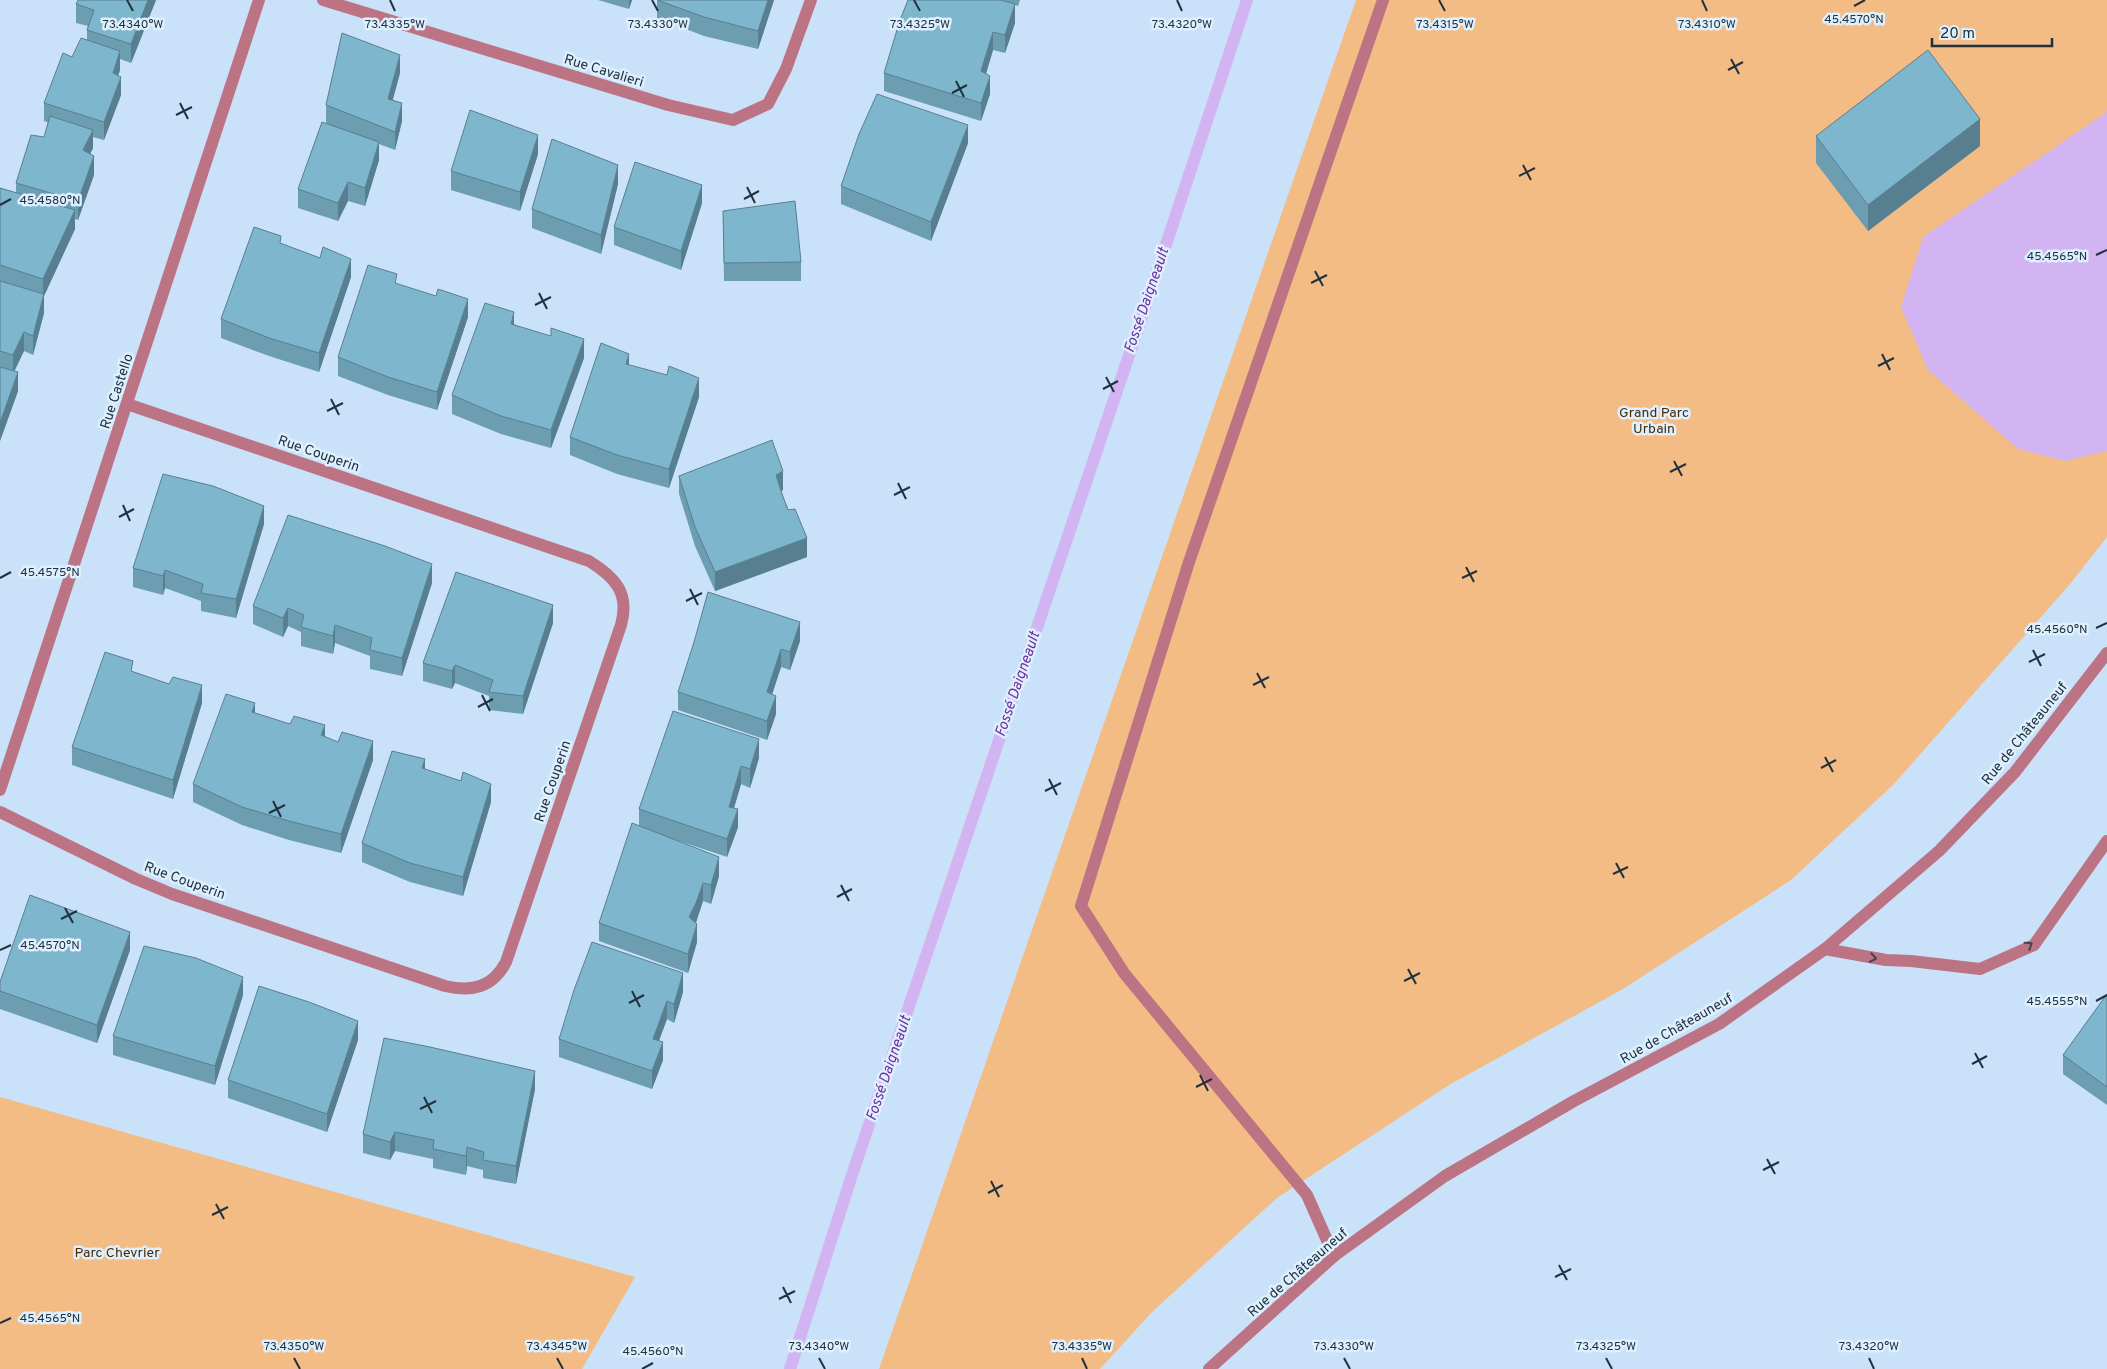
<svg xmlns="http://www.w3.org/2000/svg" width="2107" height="1369" viewBox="0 0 2107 1369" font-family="Overpass,sans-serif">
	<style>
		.green { fill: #f3bc84 }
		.water { fill: #d1b4f1 }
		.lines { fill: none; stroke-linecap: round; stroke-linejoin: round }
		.stream { stroke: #d1b4f1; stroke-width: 12 }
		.minor { stroke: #bc7383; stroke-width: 12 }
		.wall { fill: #6c9db1 }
		.shaded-wall { fill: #587f90 }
		.building { fill: #7eb6ce; stroke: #587f90 }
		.oneway { stroke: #484250 }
		.ticks { fill: none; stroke: #21313f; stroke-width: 2 }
		.labels { text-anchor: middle; stroke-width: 5; stroke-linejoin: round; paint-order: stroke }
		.street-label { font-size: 14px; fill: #21313f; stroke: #deeffe }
		.park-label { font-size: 14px; fill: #4b2a00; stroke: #deeffe }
		.water-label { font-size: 15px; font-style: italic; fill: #6e2ca1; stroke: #deeffe }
		.ticks-label { font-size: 12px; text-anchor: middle; fill: #21313f; stroke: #deeffe; stroke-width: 5; stroke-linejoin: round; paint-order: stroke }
	</style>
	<rect width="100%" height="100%" fill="#cae2f9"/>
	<g class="green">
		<polygon points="1356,0 2107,0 2107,537 2071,583 1894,784 1791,880 1623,989 1449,1085 1277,1198 1152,1312 1100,1369 879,1369"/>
		<polygon points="0,1097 635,1277 582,1369 0,1369"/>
	</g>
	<polygon class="water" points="2107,110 2107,451 2065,461 2018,449 1928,370 1901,307 1923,237 2104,114"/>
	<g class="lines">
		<polyline class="stream" points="790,1369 851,1178 1146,305 1247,0"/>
		<g class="minor">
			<polyline points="323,0 668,105 733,120 768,104 786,69 811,0"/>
			<polyline points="0,790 259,0"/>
			<path d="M0,812L136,879L172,894L445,986C472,992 492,988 506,962L621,625C630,593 615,577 589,561L127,404"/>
			<polyline points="1825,949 1886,960 1911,961 1980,969 2034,945 2107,841"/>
			<polyline points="1334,1256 1307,1195 1124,973 1081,906 1189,562 1383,0"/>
			<polyline points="1209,1369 1334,1256 1445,1176 1574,1101 1719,1024 1825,949 1939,851 2015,772 2107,653"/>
		</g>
	</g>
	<g class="wall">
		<polygon points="156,0 131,63 120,59 120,70 118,76 121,95 104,140 93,137 93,148 90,154 94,175 78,220 75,219 75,229 44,296 44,313 33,355 24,351 14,371 18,391 0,441 0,188 16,193 16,183 44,137 49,123 44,121 44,103 72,57 87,40 87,30 88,26 76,23 76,4"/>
		<polygon points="598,0 632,0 629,9"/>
		<polygon points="657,0 774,0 758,49 704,36 657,18"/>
		<polygon points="1001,0 1020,0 1018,6 1015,5 1015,23 1005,53 993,50 986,74 990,94 981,121 884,91 884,73 1007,2"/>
		<polygon points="400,73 392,101 402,121 395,150 379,144 379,160 365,206 348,201 338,221 298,208 298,189 326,123 326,105"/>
		<polygon points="1816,136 1980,146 1868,231 1816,163"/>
		<polygon points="968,143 931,241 841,204 841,186"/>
		<polygon points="538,154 520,211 451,190 451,171"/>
		<polygon points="618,184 601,254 532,228 532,209"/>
		<polygon points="702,203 681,270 614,245 614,227"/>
		<polygon points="723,211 801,262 801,281 724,281"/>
		<polygon points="281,244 351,277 319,372 269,356 221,338 221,319"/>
		<polygon points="397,284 468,317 437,410 388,395 338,376 338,357"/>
		<polygon points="514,324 584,358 551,448 501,434 452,414 452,395"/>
		<polygon points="629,365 699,397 669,488 617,474 570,455 570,437"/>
		<polygon points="679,476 783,490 781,491 807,557 715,591 695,546 679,494"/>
		<polygon points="264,524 236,618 201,611 201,601 165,588 163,595 133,587 133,568"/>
		<polygon points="432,583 402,676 370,669 370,656 335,643 333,654 301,646 301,632 288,626 283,637 253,624 253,606"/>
		<polygon points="553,623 523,714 489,710 489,696 455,683 452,689 423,681 423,663"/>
		<polygon points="800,641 790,670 781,667 772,694 776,714 767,740 678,710 678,692"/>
		<polygon points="133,672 202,703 173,799 72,765 72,747"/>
		<polygon points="255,713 325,737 373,760 341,853 289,840 242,825 193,802 193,784"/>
		<polygon points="759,758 750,788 741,784 734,808 738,827 727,857 670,838 719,876 711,904 703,901 696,923 697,942 688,973 599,941 599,923 639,826 639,809"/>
		<polygon points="425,769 491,802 463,896 410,882 362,862 362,843"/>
		<polygon points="130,950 97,1043 0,1009 0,982"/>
		<polygon points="683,992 674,1023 667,1019 659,1040 663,1060 652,1089 559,1057 559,1039"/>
		<polygon points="2107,994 2107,1105 2063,1074 2063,1055"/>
		<polygon points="243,995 215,1085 113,1055 113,1036"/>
		<polygon points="358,1040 327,1132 228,1098 228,1080"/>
		<polygon points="535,1089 516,1184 483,1178 483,1170 467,1166 466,1175 433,1168 433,1159 395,1151 390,1160 363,1153 363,1134"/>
	</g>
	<g class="shaded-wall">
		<polygon points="148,0 156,0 131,63 131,44"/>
		<polygon points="629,0 632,0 629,9"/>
		<polygon points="768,0 774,0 758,49 758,31"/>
		<polygon points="1015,4 1015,23 1005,53 1005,35"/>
		<polygon points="993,32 993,50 981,90 981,71"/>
		<polygon points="120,51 120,70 113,91 113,73"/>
		<polygon points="400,55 400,73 388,118 388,99"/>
		<polygon points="990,76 990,94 981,121 981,103"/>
		<polygon points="121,77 121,95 104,140 104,122"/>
		<polygon points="402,103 402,121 395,150 395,132"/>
		<polygon points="1980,119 1980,146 1868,231 1868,205"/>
		<polygon points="968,125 968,143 931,241 931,222"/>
		<polygon points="93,130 93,148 83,169 83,150"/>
		<polygon points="538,135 538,154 520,211 520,192"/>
		<polygon points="379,142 379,160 365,206 365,188"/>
		<polygon points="94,156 94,175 78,220 78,201"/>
		<polygon points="618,165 618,184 601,254 601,235"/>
		<polygon points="348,182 348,201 338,221 338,203"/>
		<polygon points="702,185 702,203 681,270 681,251"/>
		<polygon points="75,210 75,229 44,296 44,313 33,355 33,336 43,297 43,279"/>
		<polygon points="351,259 351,277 319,372 319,353"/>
		<polygon points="468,299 468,317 437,410 437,392"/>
		<polygon points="514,312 514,331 511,324"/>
		<polygon points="24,332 24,351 13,374 13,355"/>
		<polygon points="584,339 584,358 551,448 551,430"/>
		<polygon points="629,354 629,373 626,364"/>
		<polygon points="18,372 18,391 0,441 0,423"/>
		<polygon points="699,378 699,397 669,488 669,469"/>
		<polygon points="783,471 783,490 776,493 776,475"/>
		<polygon points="264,506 264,524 236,618 236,599"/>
		<polygon points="807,538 807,557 715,591 715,572"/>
		<polygon points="432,564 432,583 402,676 402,658"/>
		<polygon points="165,570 165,588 163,595 163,576"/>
		<polygon points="553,605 553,623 523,714 523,696"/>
		<polygon points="288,608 288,626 283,637 283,618"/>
		<polygon points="800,622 800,641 790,670 790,652"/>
		<polygon points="335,625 335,643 333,654 333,636"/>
		<polygon points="781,649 781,667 767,710 767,692"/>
		<polygon points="455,665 455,683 452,689 452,671"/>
		<polygon points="202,685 202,703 173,799 173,780"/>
		<polygon points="776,696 776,714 767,740 767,721"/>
		<polygon points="255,703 255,721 252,712"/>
		<polygon points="325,725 325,744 321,735"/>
		<polygon points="759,739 759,758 750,788 750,769"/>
		<polygon points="373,741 373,760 341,853 341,834"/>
		<polygon points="425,759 425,777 422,768"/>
		<polygon points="741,766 741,784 729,825 729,807"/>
		<polygon points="491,784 491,802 463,896 463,877"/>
		<polygon points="738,809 738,827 727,857 727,839"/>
		<polygon points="719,857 719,876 711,904 711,885"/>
		<polygon points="703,883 703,901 696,922 689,936 689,917"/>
		<polygon points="697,924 697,942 688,973 688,954"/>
		<polygon points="130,932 130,950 97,1043 97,1025"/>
		<polygon points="683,973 683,992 674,1023 674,1004"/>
		<polygon points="243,977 243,995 215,1085 215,1066"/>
		<polygon points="667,1001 667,1019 653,1057 653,1039"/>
		<polygon points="358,1021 358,1040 327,1132 327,1114"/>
		<polygon points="663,1042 663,1060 652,1089 652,1071"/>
		<polygon points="535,1071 535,1089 516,1184 516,1166"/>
		<polygon points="395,1132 395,1151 390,1160 390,1142"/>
		<polygon points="467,1147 467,1166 466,1175 466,1156"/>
	</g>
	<g class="building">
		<polygon points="78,0 148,0 131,44 87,30 94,10 76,4"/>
		<polygon points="657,0 768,0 758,31 704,17"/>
		<polygon points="908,0 1000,0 1015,4 1005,35 993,32 981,71 990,76 981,103 884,73 900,20"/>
		<polygon points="342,33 400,55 388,99 402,103 395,132 326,105"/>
		<polygon points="81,38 120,51 113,73 121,77 104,122 44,103 63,53 72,57"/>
		<polygon points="1928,50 1980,119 1868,205 1816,136"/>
		<polygon points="877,94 968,125 931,222 841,186 859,134"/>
		<polygon points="470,110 538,135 520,192 451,171"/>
		<polygon points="50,116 93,130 83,150 94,156 78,201 16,183 31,135 44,137"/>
		<polygon points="322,122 379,142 365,188 348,182 338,203 298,189"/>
		<polygon points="552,139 618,165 601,235 532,209"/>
		<polygon points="635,162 702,185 681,251 614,227"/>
		<polygon points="0,188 75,210 43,279 0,265"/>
		<polygon points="795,201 801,262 724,263 723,211"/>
		<polygon points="254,227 281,236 280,243 320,258 323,247 351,259 319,353 269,338 221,319"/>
		<polygon points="368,265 397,274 395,283 436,296 438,289 468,299 437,392 388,377 338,357"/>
		<polygon points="0,281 44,294 33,336 24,332 13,355 0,351"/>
		<polygon points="485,303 514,312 511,324 551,336 551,328 584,339 551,430 501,416 452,395"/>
		<polygon points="601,343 629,354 626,364 667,375 669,366 699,378 669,469 617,455 570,437"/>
		<polygon points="0,367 18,372 0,423"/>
		<polygon points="772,440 783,471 776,475 782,494 788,510 795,509 807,538 715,572 695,527 679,476"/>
		<polygon points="163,474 213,486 264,506 236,599 201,593 203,584 165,570 163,576 133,568"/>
		<polygon points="288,515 385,546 432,564 402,658 370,650 372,638 335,625 333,636 301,627 304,615 288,608 283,618 253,606"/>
		<polygon points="456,572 553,605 523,696 489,692 493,680 455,665 452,671 423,663"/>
		<polygon points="708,592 800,622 790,652 781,649 767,692 776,696 767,721 678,692 694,642"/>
		<polygon points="105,652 133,661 131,671 169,684 173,677 202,685 173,780 72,747"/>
		<polygon points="226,694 255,703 252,712 290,724 294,716 325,725 321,735 338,742 342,732 373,741 341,834 289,821 242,807 193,784"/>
		<polygon points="673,711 759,739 750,769 741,766 729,807 738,809 727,839 639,809"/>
		<polygon points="392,751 425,759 422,768 461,781 463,772 491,784 463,877 410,863 362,843"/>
		<polygon points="632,823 719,857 711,885 703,883 696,903 689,917 697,924 688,954 599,923"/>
		<polygon points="30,895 130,932 97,1025 0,991 0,982"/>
		<polygon points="592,942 683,973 674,1004 667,1001 653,1039 663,1042 652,1071 559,1039 574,990"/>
		<polygon points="144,946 196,958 243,977 215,1066 113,1036"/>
		<polygon points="259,986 309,1002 358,1021 327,1114 228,1080"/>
		<polygon points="2107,994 2107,1087 2063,1055"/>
		<polygon points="384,1038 430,1047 535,1071 516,1166 483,1160 484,1152 467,1147 466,1156 433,1149 434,1140 395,1132 390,1142 363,1134"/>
	</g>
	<defs><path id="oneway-chevron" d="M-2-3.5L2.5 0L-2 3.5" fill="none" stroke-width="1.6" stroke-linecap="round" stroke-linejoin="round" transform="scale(1.25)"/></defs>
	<g class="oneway">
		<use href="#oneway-chevron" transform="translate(2029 945) rotate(-33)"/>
		<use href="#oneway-chevron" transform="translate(1873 958) rotate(10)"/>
	</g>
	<path class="ticks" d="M127,0L133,11M390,0L395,11M652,0L658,11M914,0L920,11M1177,0L1182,11M1439,0L1445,11M1702,0L1707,11M1854,6L1865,0M1731,59L1739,74M1728,70L1743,62M956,81L964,97M952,93L967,85M180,103L188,119M176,115L192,107M1523,165L1531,180M1519,176L1535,168M747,187L755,203M744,199L759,191M0,205L11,199M2096,255L2107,250M1315,271L1323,286M1311,283L1327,275M539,293L547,309M535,305L551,297M1882,354L1890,370M1878,366L1894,358M1106,377L1114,392M1103,389L1118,381M331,399L339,415M327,411L343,403M1674,461L1682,476M1670,472L1686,464M898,483L906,499M894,495L910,487M123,505L130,521M119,517L134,509M1466,567L1474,582M0,578L11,572M1462,578L1477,571M690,589L698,605M686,601L702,593M2096,628L2107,623M2033,650L2041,666M2029,662L2045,654M1257,673L1265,688M1253,685L1269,677M482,695L490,711M478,707L493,699M1825,757L1833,772M1821,768L1836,760M1049,779L1057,795M1045,791L1061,783M273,801L281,817M269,813L285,805M1616,863L1624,878M1613,874L1628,867M841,885L849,901M837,897L852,889M65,908L73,923M61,919L77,911M0,950L11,945M1408,969L1416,984M1404,981L1420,973M632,991L640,1007M2096,1001L2107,995M629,1003L644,995M1975,1053L1983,1068M1972,1064L1987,1056M1200,1075L1208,1091M1196,1087L1212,1079M424,1097L432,1113M420,1109L436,1101M1767,1159L1775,1174M1763,1170L1779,1162M991,1181L999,1197M988,1193L1003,1185M216,1204L224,1219M212,1215L228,1207M1559,1265L1567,1280M1555,1277L1571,1269M783,1287L791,1303M779,1299L795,1291M0,1323L11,1318M294,1358L300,1369M557,1358L563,1369M819,1358L825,1369M1082,1358L1087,1369M1344,1358L1350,1369M1606,1358L1612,1369M1869,1358L1874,1369M642,1369L653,1363"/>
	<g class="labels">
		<g class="street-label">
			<text transform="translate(604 70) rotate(17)" y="5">Rue Cavalieri</text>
			<text transform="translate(116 391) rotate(-72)" y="5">Rue Castello</text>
			<text transform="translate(319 453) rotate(19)" y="5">Rue Couperin</text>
			<text transform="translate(2024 733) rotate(-51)" y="5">Rue de Châteauneuf</text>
			<text transform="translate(552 781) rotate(-71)" y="5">Rue Couperin</text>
			<text transform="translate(185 880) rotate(20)" y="5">Rue Couperin</text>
			<text transform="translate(1676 1028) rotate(-30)" y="5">Rue de Châteauneuf</text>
			<text transform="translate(1297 1272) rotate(-41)" y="5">Rue de Châteauneuf</text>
		</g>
		<g class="park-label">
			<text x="1654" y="417">Grand Parc<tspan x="1654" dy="16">Urbain</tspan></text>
			<text x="117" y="1257">Parc Chevrier</text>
		</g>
		<g class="water-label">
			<text transform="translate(1146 300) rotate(-71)" y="5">Fossé Daigneault</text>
			<text transform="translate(1017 684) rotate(-71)" y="5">Fossé Daigneault</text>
			<text transform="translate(888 1068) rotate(-71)" y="5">Fossé Daigneault</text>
		</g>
	</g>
	<g class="ticks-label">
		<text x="1854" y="23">45.4570°N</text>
		<text x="133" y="28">73.4340°W</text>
		<text x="395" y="28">73.4335°W</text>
		<text x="658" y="28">73.4330°W</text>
		<text x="920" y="28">73.4325°W</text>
		<text x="1182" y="28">73.4320°W</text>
		<text x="1445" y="28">73.4315°W</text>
		<text x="1707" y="28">73.4310°W</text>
		<text x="50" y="204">45.4580°N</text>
		<text x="2057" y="260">45.4565°N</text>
		<text x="50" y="576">45.4575°N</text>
		<text x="2057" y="633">45.4560°N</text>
		<text x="50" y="949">45.4570°N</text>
		<text x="2057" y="1005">45.4555°N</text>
		<text x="50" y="1322">45.4565°N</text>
		<text x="294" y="1350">73.4350°W</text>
		<text x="557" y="1350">73.4345°W</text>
		<text x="819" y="1350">73.4340°W</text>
		<text x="1082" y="1350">73.4335°W</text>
		<text x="1344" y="1350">73.4330°W</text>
		<text x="1606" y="1350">73.4325°W</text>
		<text x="1869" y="1350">73.4320°W</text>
		<text x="653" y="1355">45.4560°N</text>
	</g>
	<path d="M1932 38v8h120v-8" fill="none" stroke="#21313f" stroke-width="2.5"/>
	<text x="1940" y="38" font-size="15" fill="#21313f" stroke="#deeffe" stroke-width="4" paint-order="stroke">20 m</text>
</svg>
